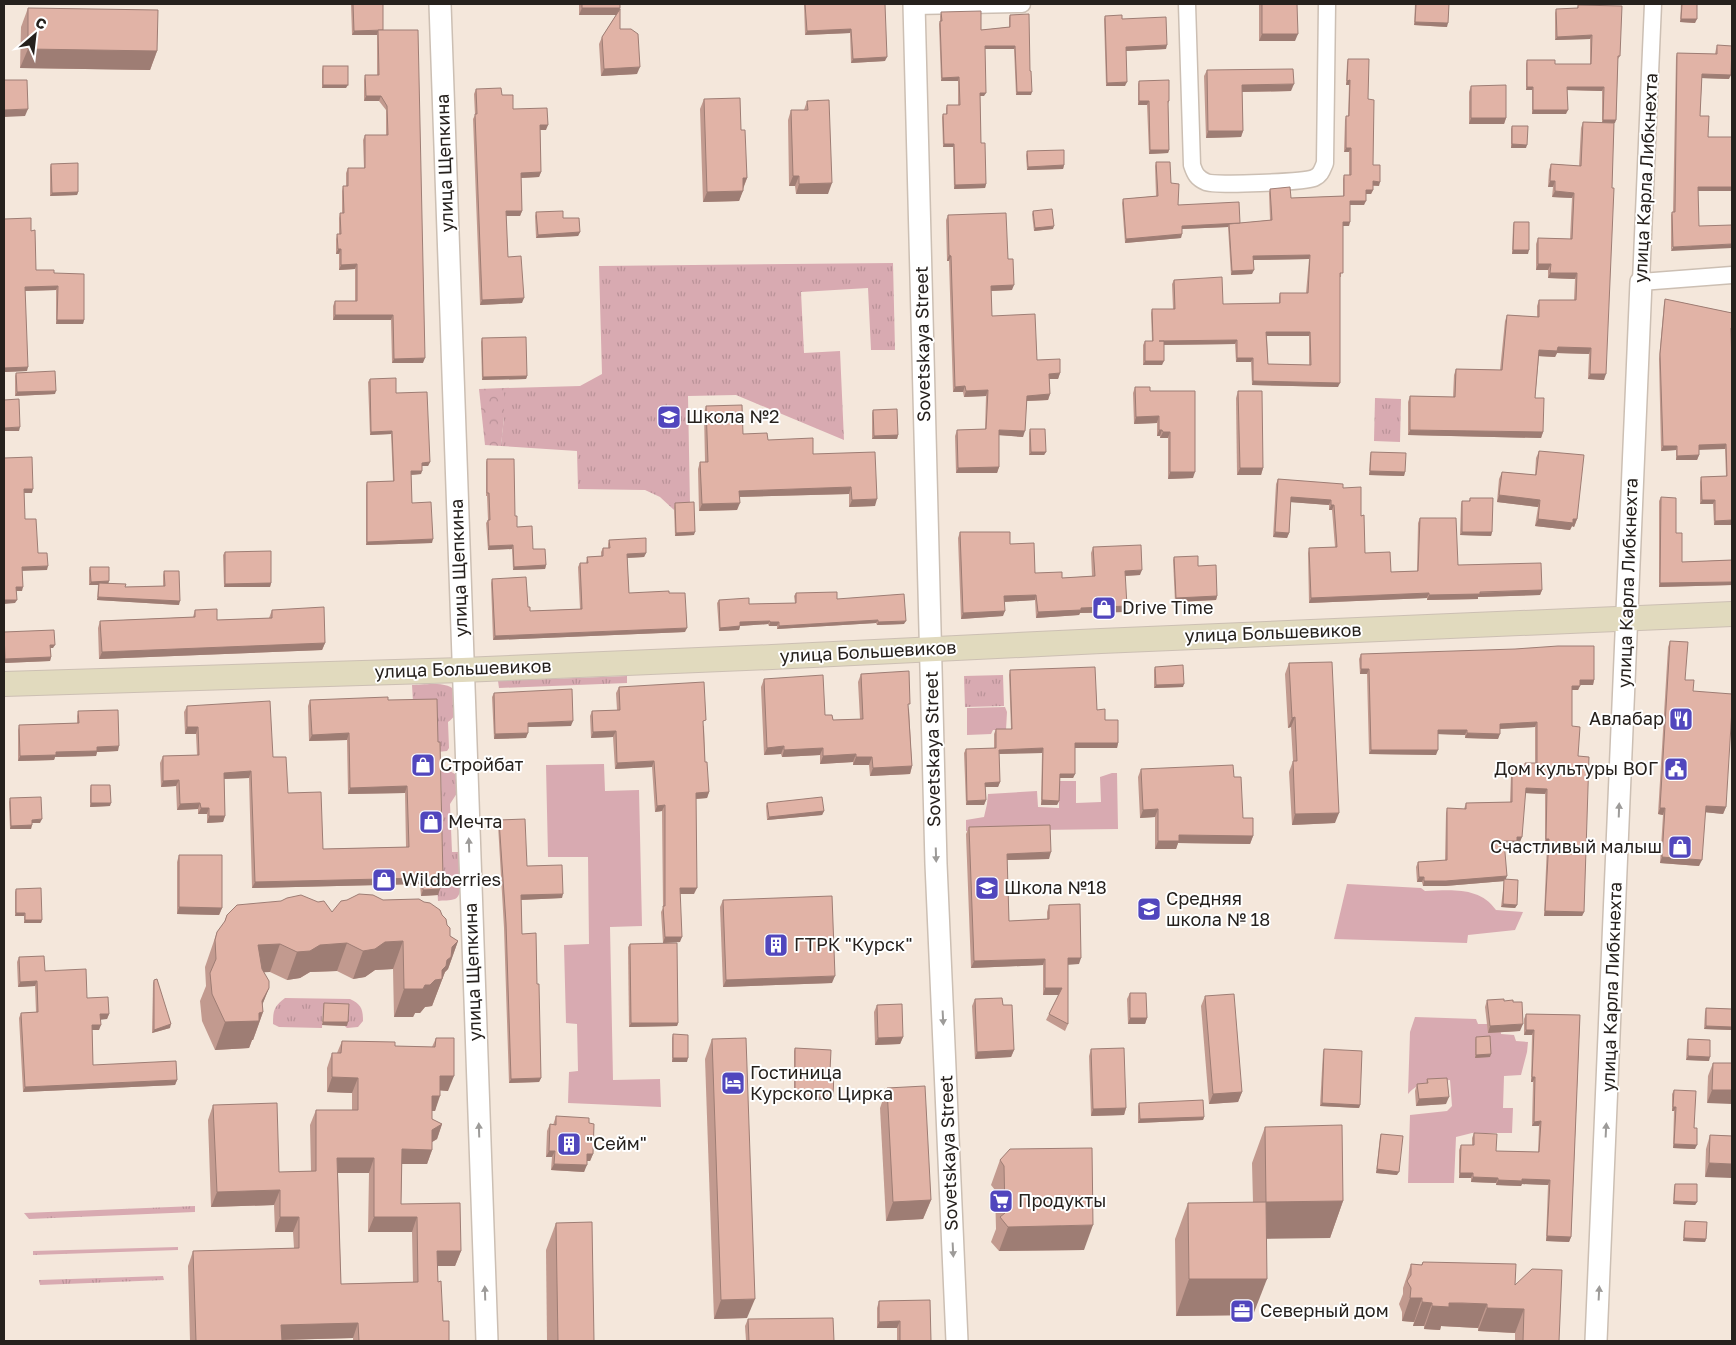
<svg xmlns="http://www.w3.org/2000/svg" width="1736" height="1345" viewBox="0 0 1736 1345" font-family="'Golos Text',sans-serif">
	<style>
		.grass { fill: url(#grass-tufts) }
		.forest { fill: url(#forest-crowns) }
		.garden { fill: #d8aab1 }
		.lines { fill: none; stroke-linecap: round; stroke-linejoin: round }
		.minor-casing { stroke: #ccbfb3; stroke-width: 19 }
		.tertiary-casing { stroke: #ccbfb3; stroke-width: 24 }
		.secondary-casing { stroke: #ccbfb3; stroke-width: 26 }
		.minor { stroke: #fff; stroke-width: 16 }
		.tertiary { stroke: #fff; stroke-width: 21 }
		.secondary { stroke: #e1dabe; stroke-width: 24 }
		.wall { fill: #c29a8f; fill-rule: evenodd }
		.shaded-wall { fill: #9e7d74 }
		.building { fill: #e1b3a6; stroke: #9e7d74; fill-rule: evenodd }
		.oneway { fill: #9d9b99 }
		.labels { text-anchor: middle; stroke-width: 4; stroke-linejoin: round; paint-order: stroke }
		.street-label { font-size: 18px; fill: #26211d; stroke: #fff }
		.poi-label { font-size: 18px; fill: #26211d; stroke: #fff; text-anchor: start }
	</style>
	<defs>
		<pattern id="grass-tufts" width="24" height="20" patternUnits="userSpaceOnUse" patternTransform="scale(1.25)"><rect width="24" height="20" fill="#d8aab1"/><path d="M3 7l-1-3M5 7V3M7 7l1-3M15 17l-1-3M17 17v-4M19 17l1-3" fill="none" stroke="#b99298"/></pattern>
		<pattern id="forest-crowns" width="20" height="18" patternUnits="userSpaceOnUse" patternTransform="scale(1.25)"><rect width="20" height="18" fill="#d8aab1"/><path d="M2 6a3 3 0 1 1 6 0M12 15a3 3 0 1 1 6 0" fill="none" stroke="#b99298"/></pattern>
	</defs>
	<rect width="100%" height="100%" fill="#f4e7db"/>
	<g class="grass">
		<polygon points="893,263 895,350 871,350 868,288 801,292 804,353 840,351 844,440 736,395 688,396 690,506 674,507 674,510 660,497 645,490 578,489 577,451 501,446 504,417 504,388 580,386 602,374 599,266"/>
		<polygon points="1375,398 1401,399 1400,442 1374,441"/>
		<polygon points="1003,675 1004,706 965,707 964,676"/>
		<polygon points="627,676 627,683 499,688 498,681"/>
		<path d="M412,685C423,685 452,680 456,693C457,697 456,702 456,705C457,713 455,717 448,722L449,748L447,751L437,752L413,702Z"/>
		<path d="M441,770H448L455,774L458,780L459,790L450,804L452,852H461C461,863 465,895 455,899C450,901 443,900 438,901L437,885H443Z"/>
		<path d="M285,998L350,999C361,1004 363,1009 363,1021L358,1027L347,1028L323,1007L322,1028L279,1027L273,1024C273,1011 274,1006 285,998Z"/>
		<polygon points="195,1206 195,1212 29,1219 24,1213"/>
		<polygon points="178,1247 178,1250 33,1255 33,1251"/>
		<polygon points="163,1276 164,1280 40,1285 39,1280"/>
	</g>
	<polygon class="forest" points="504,388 504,417 501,446 485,445 479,389"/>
	<g class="garden">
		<polygon points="1005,707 1007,712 1006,730 993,730 991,734 967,735 967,708"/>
		<polygon points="604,764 605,791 639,790 642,926 610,927 613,1080 660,1079 661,1107 568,1103 569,1072 578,1071 577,1024 566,1023 564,945 589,944 588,857 548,857 546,765"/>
		<polygon points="1112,773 1117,773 1118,829 966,831 966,820 984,817 987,804 988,794 1037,791 1038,807 1059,808 1059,781 1076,781 1076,803 1101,802 1100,777"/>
		<path d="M1347,884L1421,888L1425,891C1449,890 1480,886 1496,910L1523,912L1515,930L1468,935L1467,943L1334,939Z"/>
		<path d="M1415,1017L1476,1019L1478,1024H1500L1501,1034L1514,1035L1516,1041L1528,1042L1527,1052L1521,1075L1504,1076L1503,1108H1513L1512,1133H1472L1456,1137L1454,1183H1408L1410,1115L1447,1111L1452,1106L1450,1080C1433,1082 1420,1080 1408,1094L1410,1032Z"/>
	</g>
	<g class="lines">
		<g class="minor-casing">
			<g id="minor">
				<path d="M1187,4L1192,165C1195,174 1197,178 1206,182C1214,186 1305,182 1314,178C1321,175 1322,170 1325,163L1327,4"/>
				<polyline points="1653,4 1641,282 1732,275"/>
				<polyline points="914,6 1022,4"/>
			</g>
		</g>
		<g class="tertiary-casing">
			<g id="tertiary">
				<polyline points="440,4 487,1341"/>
				<polyline points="914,4 936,864 957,1341"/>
				<polyline points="1596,1341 1641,282"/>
			</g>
		</g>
		<g class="secondary-casing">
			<polyline id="secondary" points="4,684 462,670 772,657 1101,641 1732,614"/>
		</g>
		<use href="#minor" class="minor"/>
		<use href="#tertiary" class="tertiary"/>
		<use href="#secondary" class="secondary"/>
	</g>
	<g class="wall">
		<polygon points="351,4 383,4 383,30 423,363 392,363 391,320 333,320 333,306 335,301 355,301 355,269 339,270 339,254 336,254 336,239 337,234 339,234 339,218 340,213 342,213 342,191 343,186 346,186 346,173 348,168 364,168 363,140 365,135 386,135 386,110 379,101 364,101 364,80 365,75 377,75 377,35 352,35"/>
		<polygon points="579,4 620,4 619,11 620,29 637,74 601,76 599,44 602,37 616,15 579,15"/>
		<polygon points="804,4 885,4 885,61 851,63 850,33 805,35"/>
		<polygon points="1259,4 1297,4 1295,41 1259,41"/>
		<polygon points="1415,4 1433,4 1447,27 1414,25"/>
		<polygon points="1681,4 1697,4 1695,23 1680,22"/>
		<polygon points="1578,5 1620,56 1618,59 1616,120 1614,123 1604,380 1588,379 1589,354 1557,353 1555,357 1539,356 1535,398 1543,432 1541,438 1408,435 1408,402 1410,396 1453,397 1454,375 1456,369 1500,370 1505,321 1507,315 1537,317 1537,306 1539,300 1574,300 1575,279 1548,278 1548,270 1536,270 1536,244 1538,238 1570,239 1572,198 1552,197 1553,187 1548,187 1549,170 1551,164 1579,166 1581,128 1583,122 1602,123 1602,91 1567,90 1566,114 1532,114 1532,90 1526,90 1526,64 1527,60 1555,64 1590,64 1590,39 1555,40 1555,13 1556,9 1577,9"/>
		<polygon points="28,8 157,51 150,70 20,68 21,27"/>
		<polygon points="941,12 981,30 1009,27 1009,18 1010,15 1030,71 1031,95 1016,95 1014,49 985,49 984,96 980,96 981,143 986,184 985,188 954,189 953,147 943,147 942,117 943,114 946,114 946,108 947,105 958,105 958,81 941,81 939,24 940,21 940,16"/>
		<polygon points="1105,16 1122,19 1166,49 1126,51 1125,86 1106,86 1104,19"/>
		<polygon points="1717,45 1729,79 1702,78 1700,116 1708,137 1732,137 1732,191 1698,191 1671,251 1671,215 1672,212 1673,212 1676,57 1677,53 1715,54 1716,49"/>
		<path d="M1348,59L1368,99L1373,165L1379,186H1373V190L1371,194H1366L1364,205H1350L1349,226H1343L1341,277H1340L1338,387L1252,385L1251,362H1236L1235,344L1164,345L1162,365H1143V345L1145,341H1152L1151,313L1152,309H1173L1172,284L1174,280L1223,304L1279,303V297L1280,293H1306L1309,259L1253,260L1252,274L1231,275L1228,227L1182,229L1181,238L1125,243L1122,203L1123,199L1156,196L1155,166L1156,162L1171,183L1178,205L1240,223L1270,220L1269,193L1270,189L1291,198L1343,196V179L1344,175H1349V152H1344L1345,120L1346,116H1348L1349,85H1346L1347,63ZM1267,336H1309V365L1268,364Z"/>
		<polygon points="323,66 346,88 322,88 322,70"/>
		<polygon points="1207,70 1291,91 1242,92 1243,131 1241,137 1206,138 1204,76"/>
		<polygon points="1139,81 1169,101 1168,104 1169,150 1168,153 1149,154 1147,105 1138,105 1138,84"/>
		<polygon points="1471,86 1506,118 1504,124 1469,124 1469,92"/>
		<polygon points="476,89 502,95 513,109 546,130 540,130 541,172 539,177 521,178 522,211 520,216 506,216 508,257 522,303 480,305 473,119 475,115 474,94"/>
		<polygon points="704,99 741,130 747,178 739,201 703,202 700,109"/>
		<polygon points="807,101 828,194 796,194 795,186 789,186 788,120 791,110 804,110"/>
		<polygon points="1512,126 1526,148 1511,148 1511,129"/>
		<polygon points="1027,151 1064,165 1063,169 1027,170 1026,155"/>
		<polygon points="51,164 78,192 77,195 50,196 50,167"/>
		<polygon points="1033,211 1053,229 1034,231 1032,214"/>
		<polygon points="536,212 563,218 580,232 578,236 536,238 535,216"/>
		<polygon points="948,215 1008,259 1012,290 991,291 992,316 1037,360 1060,373 1058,379 1049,379 1050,394 1048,400 1027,401 1023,437 999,435 999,467 997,473 956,473 955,436 957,430 985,429 986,396 964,397 963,392 953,392 949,261 947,261 946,220"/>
		<polygon points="4,219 31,231 36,270 54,273 84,320 83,324 56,324 56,290 25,291 27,371 4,372"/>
		<polygon points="1514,222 1528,254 1512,254 1513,225"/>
		<polygon points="1665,299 1732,313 1732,333 1731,333 1732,368 1732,525 1714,525 1713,504 1700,504 1700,482 1701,477 1726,476 1725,449 1699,449 1699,455 1697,460 1676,460 1676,450 1661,451 1659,359 1664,303"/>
		<polygon points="482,338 527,376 526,379 482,380 481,342"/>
		<polygon points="16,373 55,394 15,396 15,376"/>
		<polygon points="370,379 396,393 430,462 428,466 422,466 421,474 411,475 412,503 432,543 366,545 366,485 367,482 393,481 391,434 370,435 368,382"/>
		<polygon points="1135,387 1150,391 1193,478 1168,479 1168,438 1160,438 1160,436 1157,436 1157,423 1134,424 1133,393"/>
		<polygon points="1238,391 1263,468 1261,475 1237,475 1236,398"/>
		<polygon points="706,406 743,434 768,440 813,454 875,506 849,507 849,494 739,497 737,510 699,511 698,469 700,462 705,462 704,413"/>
		<polygon points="873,410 898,435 897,439 872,439 872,413"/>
		<polygon points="1030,429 1046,452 1044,455 1029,455 1029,433"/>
		<polygon points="1539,451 1577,519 1574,527 1572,526 1570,530 1535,526 1538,507 1497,502 1499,479 1502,472 1535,475 1536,458"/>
		<polygon points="1371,452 1405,472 1404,476 1369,475 1370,456"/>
		<polygon points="487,459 515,516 517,527 533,549 546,565 545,569 513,570 512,549 488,550 486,523 488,520 487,496 486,496 486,462"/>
		<polygon points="1278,479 1343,488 1361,516 1365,553 1391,572 1417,571 1418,523 1420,518 1458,565 1542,590 1540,595 1478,597 1478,599 1427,600 1427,598 1309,603 1308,553 1309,548 1335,547 1332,510 1329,510 1329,505 1291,502 1289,533 1287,538 1273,537 1276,484"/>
		<polygon points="1661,497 1676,533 1682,562 1732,560 1732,585 1659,587 1659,501"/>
		<polygon points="1470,498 1492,532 1491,536 1460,535 1461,504 1462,501 1469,501"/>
		<polygon points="675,503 694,535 675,536 674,507"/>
		<polygon points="960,532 1010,544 1035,573 1062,578 1092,576 1091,553 1093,547 1140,575 1125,576 1125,612 1080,613 1079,615 1036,618 1035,600 1004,602 1003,616 961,619 958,538"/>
		<polygon points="609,540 646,553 644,557 627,558 629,593 669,593 685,632 493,640 491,583 492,579 528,607 530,611 580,609 578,567 580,563 586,563 587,557 601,556 601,552 603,548 608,548 608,544"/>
		<polygon points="225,552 271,583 270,587 224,587 223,555"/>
		<polygon points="1174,557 1217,596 1216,600 1175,602 1173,560"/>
		<polygon points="90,567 108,584 125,587 163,586 163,575 164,571 179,605 97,600 98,585 89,585 89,570"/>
		<polygon points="796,593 837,599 904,624 877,625 876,623 777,629 777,626 769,626 768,624 740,626 739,630 719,631 717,603 719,600 749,604 795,603 794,596"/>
		<polygon points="195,610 217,620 269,618 272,610 325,643 322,650 99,659 98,628 100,621 193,617"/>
		<polygon points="4,632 53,648 50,648 51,657 50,661 4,663"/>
		<polygon points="1670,641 1685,680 1693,691 1726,807 1723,814 1705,812 1699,866 1660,863 1663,815 1658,814 1668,647"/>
		<polygon points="1361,654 1594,680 1593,685 1580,685 1578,690 1572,690 1572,726 1578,756 1584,912 1582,916 1544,916 1547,844 1545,844 1545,794 1525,793 1520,842 1517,842 1516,845 1504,846 1506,879 1517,905 1515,908 1501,907 1504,881 1445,886 1423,886 1422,882 1417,882 1416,867 1418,862 1445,861 1446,813 1447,808 1464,809 1466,803 1510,802 1511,774 1512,769 1524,769 1525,763 1535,763 1535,727 1500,729 1498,739 1465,738 1465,735 1438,734 1436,755 1369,754 1367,674 1360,674 1359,659"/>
		<polygon points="1289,663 1335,823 1292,825 1289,772 1293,761 1291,727 1288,728 1285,674"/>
		<polygon points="1155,667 1183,687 1154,688 1154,670"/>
		<polygon points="1010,670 1097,710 1105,720 1118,743 1117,748 1075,748 1075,774 1073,778 1060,778 1059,801 1057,805 1041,805 1042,753 999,754 1000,782 998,787 985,787 986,800 984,805 966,805 964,753 966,749 994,748 994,734 996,729 1011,729 1009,675"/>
		<polygon points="861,674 909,709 912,766 910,774 870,776 869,765 853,765 853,762 820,764 820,755 782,757 781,754 764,755 761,687 764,679 833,720 860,719 858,682"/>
		<polygon points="619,687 704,726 705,762 709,792 707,798 696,799 694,894 680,894 680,942 663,943 661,912 663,908 662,811 655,812 652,767 615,769 613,737 591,738 590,716 592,711 617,710 616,693"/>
		<polygon points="494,693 571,726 528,727 526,738 494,739 492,697"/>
		<polygon points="310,700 388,700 438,742 443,878 438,895 421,896 420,884 252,888 249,778 224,779 225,816 223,822 207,823 207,814 198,814 198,809 177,810 176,786 161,787 160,763 163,756 197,755 196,734 185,734 184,712 187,706 273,757 288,793 323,849 406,847 405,793 348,794 347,740 309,741 308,706"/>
		<polygon points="78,711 118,751 97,752 96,756 55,757 54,760 18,761 18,730 19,725 77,723 77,716"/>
		<polygon points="1141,769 1234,777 1243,818 1253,836 1250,844 1178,843 1176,849 1155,849 1155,817 1140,818 1138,777"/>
		<polygon points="91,785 110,806 90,807 90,789"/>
		<polygon points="10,798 40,823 32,823 31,829 10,829 9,802"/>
		<polygon points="767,803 824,811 822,815 767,820 766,806"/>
		<polygon points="499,820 527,866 562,898 521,900 522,934 537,984 541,1078 539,1082 509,1083 504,928 498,825"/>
		<polygon points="969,827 1049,859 1007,860 1009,921 1047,919 1047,912 1049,905 1079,964 1068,964 1068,1024 1065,1031 1046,1020 1049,1014 1059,995 1043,995 1043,965 971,968 966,834"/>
		<polygon points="179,855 222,908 219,915 177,914 177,862"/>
		<polygon points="16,889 42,920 41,923 24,923 24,916 15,916 15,892"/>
		<polygon points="383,900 442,915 447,925 450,936 458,941 448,969 445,972 432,1006 425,1007 420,1013 415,1013 413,1017 394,1017 393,969 375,970 365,977 353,979 337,971 310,972 300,978 287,980 270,972 264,972 269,988 262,1005 263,1012 253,1040 252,1040 249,1048 215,1050 202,1021 200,1001 206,986 205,967 217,932 224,923 227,915 332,912"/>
		<polygon points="723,900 832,983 723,987 720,907"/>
		<polygon points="630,944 678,1023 677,1026 629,1027 628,947"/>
		<polygon points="19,957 45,971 87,998 109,1014 107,1019 100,1019 99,1030 92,1030 93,1065 177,1080 175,1085 23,1092 19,1018 21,1013 36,1012 35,986 18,987 17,962"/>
		<polygon points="154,980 170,1028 152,1033 153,983"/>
		<polygon points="1130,993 1147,1018 1145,1024 1128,1024 1127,999"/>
		<polygon points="1205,996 1242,1092 1238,1102 1209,1104 1201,1006"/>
		<polygon points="975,999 1014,1050 1011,1057 975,1059 972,1006"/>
		<polygon points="1487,1000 1520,1031 1488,1033 1485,1007"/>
		<polygon points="324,1003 347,1026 322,1025 323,1006"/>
		<polygon points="877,1005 903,1037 900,1044 875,1045 874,1012"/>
		<polygon points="1706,1008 1732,1009 1732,1030 1704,1029 1705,1012"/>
		<polygon points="1526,1014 1580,1015 1571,1237 1569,1242 1546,1241 1548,1185 1522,1184 1521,1186 1496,1185 1496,1183 1471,1182 1471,1178 1459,1178 1459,1150 1461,1145 1472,1145 1472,1138 1474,1133 1496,1151 1538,1152 1539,1126 1532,1126 1533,1082 1531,1082 1532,1035 1524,1035 1524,1019"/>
		<polygon points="673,1034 687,1062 672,1062 672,1038"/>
		<polygon points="1476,1037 1490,1057 1475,1058 1475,1040"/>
		<path d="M436,1038L448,1091L440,1090L435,1111H432V1119L442,1124L437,1139L432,1142V1150L427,1164H402L401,1204L461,1251L455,1266H437L438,1282L443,1321L449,1341H353V1338L282,1340V1341H190L188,1266L193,1251L294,1248L293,1232H275L274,1205L211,1207L208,1120L213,1105L279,1172L311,1171L310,1125L316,1110H352V1093L327,1092V1068L332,1053H337L342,1041L395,1046L432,1047ZM338,1173H369L368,1232H412L413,1282L341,1284Z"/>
		<polygon points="712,1039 747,1318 714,1319 705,1059"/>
		<polygon points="1688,1039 1709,1061 1686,1060 1687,1043"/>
		<polygon points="795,1048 830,1071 832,1100 794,1100 794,1051"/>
		<polygon points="1091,1049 1126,1108 1124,1115 1091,1116 1089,1056"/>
		<polygon points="1324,1049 1360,1105 1359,1108 1320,1106 1323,1052"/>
		<polygon points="1713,1063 1732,1063 1707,1103 1708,1076"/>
		<polygon points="1427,1079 1446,1104 1416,1106 1415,1091 1417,1084 1426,1084"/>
		<polygon points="887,1088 931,1200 923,1219 886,1221 880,1108"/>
		<polygon points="1674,1090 1694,1128 1695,1149 1673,1148 1674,1111 1672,1111 1672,1094"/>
		<polygon points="1139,1103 1204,1117 1203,1120 1138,1123 1138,1106"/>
		<polygon points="556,1116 589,1123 593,1154 590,1161 587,1161 584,1172 551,1170 552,1157 546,1157 547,1131 550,1124 553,1125"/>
		<polygon points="1265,1127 1343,1201 1330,1238 1267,1238 1253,1315 1176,1316 1175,1239 1188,1203 1253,1203 1252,1163"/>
		<polygon points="1381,1134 1397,1175 1376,1173 1380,1137"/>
		<polygon points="1710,1135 1732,1136 1705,1177 1706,1149"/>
		<polygon points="1000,1160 1084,1250 999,1251 991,1242 996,1229 995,1190 991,1185"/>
		<polygon points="1675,1184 1697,1202 1695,1205 1673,1204 1674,1187"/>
		<polygon points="1685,1221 1706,1239 1705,1242 1683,1241 1684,1224"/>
		<polygon points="556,1223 594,1341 547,1341 546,1250"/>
		<polygon points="1423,1262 1515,1285 1559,1341 1515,1341 1515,1333 1478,1331 1478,1328 1441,1326 1440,1330 1424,1329 1424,1326 1413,1326 1414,1322 1402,1321 1402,1312 1399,1304 1403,1294 1403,1288 1411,1264 1421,1265"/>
		<polygon points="879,1301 930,1341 897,1341 897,1328 877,1328 877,1308"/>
		<polygon points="1732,1313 1732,1341 1731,1341 1731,1317"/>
		<polygon points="748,1319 834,1341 746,1341 745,1326"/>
	</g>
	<g class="shaded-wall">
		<polygon points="582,8 620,8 617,15 579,15"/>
		<polygon points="1681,19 1697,19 1695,23 1680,22"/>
		<polygon points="1415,22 1448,23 1447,27 1414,25"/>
		<polygon points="851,29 850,33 805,35 807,31"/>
		<polygon points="354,31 378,31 377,35 352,35"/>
		<polygon points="1262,34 1298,34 1295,41 1259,41"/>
		<polygon points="1592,35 1590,39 1555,40 1557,37"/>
		<polygon points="1167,45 1166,49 1125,51 1126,47"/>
		<polygon points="985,46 1015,46 1014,49 983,49"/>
		<polygon points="28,49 157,51 150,70 20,68"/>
		<polygon points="887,57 885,61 851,63 853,59"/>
		<polygon points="640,67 637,74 601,76 604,69"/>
		<polygon points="1702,74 1731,75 1729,79 1700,78"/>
		<polygon points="959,77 958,81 941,81 942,78"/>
		<polygon points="1350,80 1349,85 1346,85 1347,81"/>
		<polygon points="1127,82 1125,86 1106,86 1107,83"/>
		<polygon points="1294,84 1291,91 1240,92 1242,85"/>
		<polygon points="323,85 348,85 346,88 322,88"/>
		<polygon points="1527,87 1533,87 1532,90 1526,90"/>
		<polygon points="1567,87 1604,87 1602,91 1566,90"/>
		<polygon points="1017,92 1032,92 1031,95 1016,95"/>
		<polygon points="980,93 986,93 984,96 979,96"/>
		<polygon points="366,96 381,96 379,101 364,101"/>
		<polygon points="1139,101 1149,101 1147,105 1138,105"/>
		<polygon points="28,109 25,116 4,117 4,110"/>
		<polygon points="1533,110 1568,110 1566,114 1532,114"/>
		<polygon points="1471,118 1506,118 1504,124 1469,124"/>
		<polygon points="1603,120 1616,120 1615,123 1602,123"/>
		<polygon points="540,125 548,125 546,130 538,130"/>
		<polygon points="1208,131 1243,131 1241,137 1206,138"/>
		<polygon points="944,144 954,144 953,147 943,147"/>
		<polygon points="1512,144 1527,145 1526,148 1511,148"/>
		<polygon points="1346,148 1351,148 1349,152 1344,152"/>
		<polygon points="1150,150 1169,150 1168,153 1149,154"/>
		<polygon points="1064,165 1063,169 1027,170 1028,167"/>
		<polygon points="541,172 539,177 519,178 521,173"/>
		<polygon points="793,176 799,176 795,186 789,186"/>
		<polygon points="743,178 747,178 743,188"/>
		<polygon points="1373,181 1380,182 1379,186 1372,185"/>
		<polygon points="1550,181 1555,181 1553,187 1548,187"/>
		<polygon points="832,183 828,194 796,194 799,184"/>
		<polygon points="986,184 985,188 954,189 955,185"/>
		<polygon points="1698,187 1732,187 1732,191 1696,191"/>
		<polygon points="1366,190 1373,190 1371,194 1364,194"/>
		<polygon points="743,191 739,201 703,202 707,192"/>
		<polygon points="1555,191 1574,193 1572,198 1552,197"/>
		<polygon points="78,192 77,195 50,196 52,193"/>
		<polygon points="1350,201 1366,201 1364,205 1349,205"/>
		<polygon points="506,211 522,211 520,216 504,216"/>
		<polygon points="1343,222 1350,222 1349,226 1342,226"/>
		<polygon points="1240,223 1229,224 1228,227 1181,229 1182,226"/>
		<polygon points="1054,226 1053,229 1034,231 1035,228"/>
		<polygon points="580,232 578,236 536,238 538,235"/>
		<polygon points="1182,234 1181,238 1125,243 1126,239"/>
		<polygon points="1732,244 1732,248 1671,251 1673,247"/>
		<polygon points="338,249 341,249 339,254 336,254"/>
		<polygon points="1513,250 1529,250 1528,254 1512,254"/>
		<polygon points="949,255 951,256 949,261 947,261"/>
		<polygon points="1310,255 1309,259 1251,260 1253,256"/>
		<polygon points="357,264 355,269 339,270 341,265"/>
		<polygon points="1538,264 1551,264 1548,270 1536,270"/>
		<polygon points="1254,270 1252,274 1231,275 1232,271"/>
		<polygon points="1550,273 1577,273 1575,279 1548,278"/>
		<polygon points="1014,285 1012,290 989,291 991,286"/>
		<polygon points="58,286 56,290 23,291 25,287"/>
		<polygon points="524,298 522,303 480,305 482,300"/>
		<polygon points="335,315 393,315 391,320 333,320"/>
		<polygon points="57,320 84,320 83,324 56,324"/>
		<polygon points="1266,332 1310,332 1309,336 1265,336"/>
		<polygon points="1237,340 1235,344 1158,345 1159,341"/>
		<polygon points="1558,347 1591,348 1589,354 1557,353 1555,357 1537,356 1539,350"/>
		<polygon points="425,358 423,363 392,363 394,359"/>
		<polygon points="1237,358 1253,358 1251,362 1236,362"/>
		<polygon points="1145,361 1164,361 1162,365 1143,365"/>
		<polygon points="28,367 27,371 4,372 4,368"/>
		<polygon points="1060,373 1058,379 1047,379 1049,374"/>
		<polygon points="1590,374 1606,374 1604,380 1588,379"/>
		<polygon points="527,376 526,379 482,380 483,377"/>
		<polygon points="1253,381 1340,383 1338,387 1252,385"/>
		<polygon points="965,386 963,392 953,392 955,387"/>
		<polygon points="988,390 986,396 964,397 966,391"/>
		<polygon points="56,391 55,394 15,396 17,392"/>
		<polygon points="1050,394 1048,400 1025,401 1027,396"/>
		<polygon points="1159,416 1157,423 1134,424 1136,417"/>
		<polygon points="20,427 19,431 4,431 4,428"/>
		<polygon points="999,430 1025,431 1023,437 997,435"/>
		<polygon points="1159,430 1162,430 1160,436 1157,436"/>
		<polygon points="1410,430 1543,432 1541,438 1408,435"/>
		<polygon points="392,431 391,434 370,435 371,432"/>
		<polygon points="1163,432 1170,432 1168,438 1160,438"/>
		<polygon points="898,435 897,439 872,439 874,436"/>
		<polygon points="1726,444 1725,449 1697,450 1699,445"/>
		<polygon points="1663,446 1677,446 1676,450 1661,451"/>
		<polygon points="1031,452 1046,452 1044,455 1029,455"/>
		<polygon points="1699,455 1697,460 1676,460 1677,456"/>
		<polygon points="430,462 428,466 421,466 422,463"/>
		<polygon points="999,467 997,473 956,473 958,468"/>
		<polygon points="1240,468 1263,468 1261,475 1237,475"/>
		<polygon points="411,471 422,471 421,474 410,475"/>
		<polygon points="1370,471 1405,472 1404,476 1369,475"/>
		<polygon points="1170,472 1195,472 1193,478 1168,479"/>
		<polygon points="851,487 849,494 737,497 739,491"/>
		<polygon points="24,489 33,489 32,493 22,493"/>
		<polygon points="1499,495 1540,500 1538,507 1497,502"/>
		<polygon points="1291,497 1331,500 1329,505 1289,502"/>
		<polygon points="877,499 875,506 849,507 852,500"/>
		<polygon points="1702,500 1715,500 1713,504 1700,504"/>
		<polygon points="740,503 737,510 699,511 702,504"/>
		<polygon points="1331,505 1334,505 1332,510 1329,510"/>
		<polygon points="1538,519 1577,519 1574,527 1572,526 1570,530 1535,526"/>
		<polygon points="1732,520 1732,525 1714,525 1715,521"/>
		<polygon points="695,532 694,535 675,536 676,533"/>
		<polygon points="1275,532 1289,533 1287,538 1273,537"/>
		<polygon points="1462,532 1492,532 1491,536 1460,535"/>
		<polygon points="433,539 432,543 366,545 367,542"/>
		<polygon points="513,545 512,549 488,550 489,546"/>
		<polygon points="646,553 644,557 626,558 627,554"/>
		<polygon points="546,565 545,569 513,570 514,567"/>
		<polygon points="48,566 47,570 20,571 22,567"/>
		<polygon points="1142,570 1140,575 1123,576 1125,571"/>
		<polygon points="109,581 108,585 89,585 91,582"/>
		<polygon points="1732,582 1732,585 1659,587 1660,583"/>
		<polygon points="271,583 270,587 224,587 225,584"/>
		<polygon points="16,587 23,587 22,591 15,591"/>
		<polygon points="1542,590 1540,595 1478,597 1478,599 1427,600 1429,595"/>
		<polygon points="1429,593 1427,598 1309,603 1311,598"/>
		<polygon points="1036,595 1035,600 1002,602 1004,596"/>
		<polygon points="1217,596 1216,600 1175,602 1176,598"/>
		<polygon points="98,597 180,601 179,605 97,600"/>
		<polygon points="4,600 17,600 15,603 4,604"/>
		<polygon points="1127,606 1125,612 1080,613 1079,615 1036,618 1038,612 1081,608"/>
		<polygon points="1005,611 1003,616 961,619 963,613"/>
		<polygon points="878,620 876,623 777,629 779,626"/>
		<polygon points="770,621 768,624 739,626 740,622"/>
		<polygon points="906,621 904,624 877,625 878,622"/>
		<polygon points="770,622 779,622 777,626 769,626"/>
		<polygon points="740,626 739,630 719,631 720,628"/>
		<polygon points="687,628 685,632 493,640 495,636"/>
		<polygon points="325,643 322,650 99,659 102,652"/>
		<polygon points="50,645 55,645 53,648 49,648"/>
		<polygon points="51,657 50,661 4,663 5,659"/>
		<polygon points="1361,669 1369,669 1367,674 1360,674"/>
		<polygon points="1580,680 1594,680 1593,685 1578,685"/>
		<polygon points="1184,684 1183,687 1154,688 1156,685"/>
		<polygon points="1572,686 1580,686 1578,690 1571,690"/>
		<polygon points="1295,717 1291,727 1288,728 1292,718"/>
		<polygon points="573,721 571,726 526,727 528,723"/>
		<polygon points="1537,722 1535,727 1498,729 1500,724"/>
		<polygon points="187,727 198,727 196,734 185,734"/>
		<polygon points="1438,730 1467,730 1465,735 1436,734"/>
		<polygon points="616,731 613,737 591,738 593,732"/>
		<polygon points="349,733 347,740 309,741 312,735"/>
		<polygon points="528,733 526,738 494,739 495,734"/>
		<polygon points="1467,733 1500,734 1498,739 1465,738"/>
		<polygon points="1075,743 1118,743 1117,748 1073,748"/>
		<polygon points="119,746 118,751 97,752 96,756 55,757 54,760 18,761 20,756 97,747"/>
		<polygon points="784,746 781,754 764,755 767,748"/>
		<polygon points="823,748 820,755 782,757 784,750"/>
		<polygon points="1043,748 1042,753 997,754 999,750"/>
		<polygon points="1371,750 1438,750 1436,755 1369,754"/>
		<polygon points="856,754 853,762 820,764 823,756"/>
		<polygon points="856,757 872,757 869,765 853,765"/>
		<polygon points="654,761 652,767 615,769 617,763"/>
		<polygon points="912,766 910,774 870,776 873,768"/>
		<polygon points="251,771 249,778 221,779 224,773"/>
		<polygon points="1060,774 1075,774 1073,778 1059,778"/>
		<polygon points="179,780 176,786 161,787 163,781"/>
		<polygon points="1000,782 998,787 983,787 985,783"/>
		<polygon points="407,786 405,793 348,794 350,788"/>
		<polygon points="1526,788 1547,789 1545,794 1524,793"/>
		<polygon points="709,792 707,798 694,799 696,793"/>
		<polygon points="986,800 984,805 966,805 967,801"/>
		<polygon points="1042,800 1059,801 1057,805 1041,805"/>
		<polygon points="91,803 111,803 110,806 90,807"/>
		<polygon points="200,803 198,809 177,810 180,804"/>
		<polygon points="665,805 662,811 655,812 657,806"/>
		<polygon points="1706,806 1726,807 1723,814 1703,812"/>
		<polygon points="201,808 209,808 207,814 198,814"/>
		<polygon points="1660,808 1665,808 1663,815 1658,814"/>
		<polygon points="1158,809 1155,817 1140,818 1143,810"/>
		<polygon points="824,811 822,815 767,820 769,817"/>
		<polygon points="1339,813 1335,823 1292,825 1295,814"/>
		<polygon points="209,816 225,816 223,822 207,823"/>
		<polygon points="42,819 40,823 31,823 32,820"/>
		<polygon points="32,825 31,829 10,829 11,826"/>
		<polygon points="1179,835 1253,836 1250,844 1178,843 1176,849 1155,849 1158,841"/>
		<polygon points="1517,837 1522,837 1520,842 1517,842 1516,845 1502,846 1504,841"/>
		<polygon points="1546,839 1549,839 1547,844 1545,844"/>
		<polygon points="1051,852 1049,859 1004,860 1007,854"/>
		<polygon points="1662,857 1702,860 1699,866 1660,863"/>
		<polygon points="1507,876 1505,881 1445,886 1423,886 1424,881"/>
		<polygon points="1419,877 1424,877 1422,882 1417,882"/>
		<polygon points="423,878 420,884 252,888 255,882"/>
		<polygon points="680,888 697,888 694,894 678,894"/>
		<polygon points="440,889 438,895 421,896 423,890"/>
		<polygon points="563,894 562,898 519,900 521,895"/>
		<polygon points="1503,904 1517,905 1515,908 1501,907"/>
		<polygon points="179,907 222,908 219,915 177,914"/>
		<polygon points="1545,911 1584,912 1582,916 1544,916"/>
		<polygon points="16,913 25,913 24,916 15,916"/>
		<polygon points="25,920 42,920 41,923 24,923"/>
		<polygon points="665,937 682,937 680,942 663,943"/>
		<polygon points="403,941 393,969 375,970 365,977 353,979 363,951 385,942"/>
		<polygon points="458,941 448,969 445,972 432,1006 425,1007 420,1013 415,1013 413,1017 394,1017 404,989 425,985 442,970 452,947"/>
		<polygon points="347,943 337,971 310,972 300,978 287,980 297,952 320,945"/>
		<polygon points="280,944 270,972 247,973 258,945"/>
		<polygon points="1068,958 1081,958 1079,964 1066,965"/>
		<polygon points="1045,959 1043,965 971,968 974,961"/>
		<polygon points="835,976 832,983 723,987 726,980"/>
		<polygon points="37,981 35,986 18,987 20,982"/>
		<polygon points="269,988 259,1013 263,1012 253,1040 252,1040 249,1048 215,1050 225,1022"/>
		<polygon points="1045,988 1062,988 1060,995 1043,995"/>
		<polygon points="100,1014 109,1014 107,1019 99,1020"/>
		<polygon points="1130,1018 1147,1018 1145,1024 1128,1024"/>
		<polygon points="323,1022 348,1022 347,1026 322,1025"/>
		<polygon points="631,1023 678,1023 677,1026 629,1027"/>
		<polygon points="171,1024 170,1028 152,1033 154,1030"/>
		<polygon points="1523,1024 1520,1031 1488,1033 1490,1026"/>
		<polygon points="92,1025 101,1025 99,1030 90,1030"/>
		<polygon points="1706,1026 1732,1027 1732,1030 1704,1029"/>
		<polygon points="1526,1030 1534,1030 1532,1035 1524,1035"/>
		<polygon points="903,1037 900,1044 875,1045 878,1038"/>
		<polygon points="1014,1050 1011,1057 975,1059 977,1052"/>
		<polygon points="1491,1054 1490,1057 1475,1058 1476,1055"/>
		<polygon points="1688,1056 1710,1057 1709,1061 1686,1060"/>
		<polygon points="673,1058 688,1058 687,1062 672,1062"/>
		<polygon points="440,1076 454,1076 448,1091 434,1090"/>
		<polygon points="332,1077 358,1078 352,1093 327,1092"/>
		<polygon points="1532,1077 1535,1077 1533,1082 1531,1082"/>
		<polygon points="541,1078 539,1082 509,1083 511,1079"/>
		<polygon points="177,1080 175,1085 23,1092 25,1087"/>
		<polygon points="1712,1090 1732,1090 1732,1104 1707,1103"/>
		<polygon points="1242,1092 1238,1102 1209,1104 1213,1094"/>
		<polygon points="432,1096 440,1096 435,1111 427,1111"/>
		<polygon points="795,1097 833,1097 832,1100 794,1100"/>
		<polygon points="1449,1097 1446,1104 1416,1106 1419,1099"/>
		<polygon points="1322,1103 1360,1105 1359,1108 1320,1106"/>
		<polygon points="1673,1107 1676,1107 1674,1111 1672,1111"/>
		<polygon points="1126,1108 1124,1115 1091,1116 1093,1109"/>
		<polygon points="1204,1117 1203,1120 1138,1123 1140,1119"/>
		<polygon points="1541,1121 1539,1126 1532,1126 1534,1122"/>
		<polygon points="442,1124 437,1139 427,1145 432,1130"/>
		<polygon points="1674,1144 1697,1145 1695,1149 1673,1148"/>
		<polygon points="402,1149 432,1150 427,1164 396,1164"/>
		<polygon points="549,1151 555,1151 552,1157 546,1157"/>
		<polygon points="587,1154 593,1154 590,1161 585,1161"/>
		<polygon points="337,1158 374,1158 369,1173 332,1173"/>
		<polygon points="1709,1163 1732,1164 1732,1178 1705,1177"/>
		<polygon points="554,1164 587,1165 584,1172 551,1170"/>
		<polygon points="1377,1169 1399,1172 1397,1175 1376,1173"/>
		<polygon points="1460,1173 1473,1173 1471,1178 1459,1178"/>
		<polygon points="1473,1177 1498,1178 1496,1183 1471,1182"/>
		<polygon points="1522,1179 1550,1180 1548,1185 1522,1184 1521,1186 1496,1185 1498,1180"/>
		<polygon points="280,1190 274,1205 211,1207 217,1192"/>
		<polygon points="931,1200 923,1219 886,1221 893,1202"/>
		<polygon points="1343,1201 1330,1238 1253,1239 1266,1202"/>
		<polygon points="1674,1201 1697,1202 1695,1205 1673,1204"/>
		<polygon points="280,1217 299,1217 293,1232 275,1232"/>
		<polygon points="374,1217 417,1217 412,1232 368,1232"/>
		<polygon points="1093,1225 1084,1250 999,1251 1008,1227"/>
		<polygon points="1547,1236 1571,1237 1569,1242 1546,1241"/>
		<polygon points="1684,1238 1706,1239 1705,1242 1683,1241"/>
		<polygon points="437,1251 461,1251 455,1266 432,1266"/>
		<polygon points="1189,1279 1267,1279 1253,1315 1176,1316"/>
		<polygon points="1410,1298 1422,1298 1414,1322 1402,1321"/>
		<polygon points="755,1299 747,1318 714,1319 721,1300"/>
		<polygon points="1422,1302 1432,1303 1424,1326 1413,1326"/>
		<polygon points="1449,1303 1487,1304 1478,1328 1441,1326 1440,1330 1424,1329 1432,1306"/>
		<polygon points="1487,1308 1524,1309 1515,1333 1478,1331"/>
		<polygon points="900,1321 897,1328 877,1328 879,1322"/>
		<polygon points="358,1323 353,1338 276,1340 281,1325"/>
	</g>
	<g class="building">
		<polygon points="353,4 383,4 383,30 354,31"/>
		<rect x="582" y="4" width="38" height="4"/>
		<polygon points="805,4 885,4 887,57 853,59 851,29 807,31"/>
		<polygon points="1262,4 1297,4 1298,34 1262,34"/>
		<polygon points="1416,4 1449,4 1448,23 1415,22"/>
		<polygon points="1682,4 1697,4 1697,19 1681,19"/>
		<polygon points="1578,5 1622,6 1620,56 1618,56 1616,120 1603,120 1604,87 1567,87 1568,110 1533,110 1533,87 1527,87 1527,60 1555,60 1555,64 1591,64 1592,35 1557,37 1556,9 1578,8"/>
		<polygon points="28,8 158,10 157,51 28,49"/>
		<polygon points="620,9 620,29 631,29 638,34 640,67 604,69 602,37"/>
		<polygon points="981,11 981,30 1010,27 1010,15 1029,14 1030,71 1031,71 1032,92 1017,92 1015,46 985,46 986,93 980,93 981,143 985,143 986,184 955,185 954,144 944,144 943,114 947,114 947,105 960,105 959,77 942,78 940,21 942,21 941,12"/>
		<polygon points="1122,15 1122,19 1166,17 1167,45 1126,47 1127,82 1107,83 1105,16"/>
		<polygon points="378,30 418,30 425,358 394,359 393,315 335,315 335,301 357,301 357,264 341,265 341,249 338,249 337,234 341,234 340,213 344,213 343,186 348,186 348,168 365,168 365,135 388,135 387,106 381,96 366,96 365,75 379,75"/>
		<polygon points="1717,45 1732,46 1731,75 1702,74 1700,116 1709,116 1708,137 1732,137 1732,187 1698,187 1699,226 1732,225 1732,244 1673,247 1672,212 1675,212 1677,53 1717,54"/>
		<path d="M1348,59H1369L1368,99L1374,100L1373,165H1380V182L1373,181V190H1366V201H1350V222H1343V273H1340V383L1253,381V358H1237V340L1159,341H1164V361H1145V341H1153L1152,309H1175L1174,280L1222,277L1223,304L1280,303V293H1308L1310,255L1253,256L1254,270L1232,271L1229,224L1272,220L1270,189L1290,187L1291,198L1344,196V175H1351V148H1346V116H1349L1350,80L1347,81ZM1266,332H1310L1311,365L1268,364Z"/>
		<rect x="323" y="66" width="25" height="19"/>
		<polygon points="1293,69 1294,84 1242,85 1243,131 1208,131 1207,70"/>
		<polygon points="4,80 27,80 28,109 4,110"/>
		<polygon points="1169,80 1169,101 1168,101 1169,150 1150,150 1149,101 1139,101 1139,81"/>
		<polygon points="1506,85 1506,118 1471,118 1471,86"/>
		<polygon points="501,88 502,95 513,95 513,109 547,108 548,125 540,125 541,172 521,173 522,211 506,211 508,257 521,256 524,298 482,300 475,114 477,114 476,89"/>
		<polygon points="740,98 741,130 745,130 747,178 743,178 743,191 707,192 704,99"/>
		<polygon points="829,100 832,183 799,184 799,176 793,176 791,110 808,110 807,101"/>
		<polygon points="1583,122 1614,123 1612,188 1614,188 1606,374 1590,374 1591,348 1558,347 1557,351 1539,350 1535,398 1544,398 1543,432 1410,430 1410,396 1455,397 1456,369 1502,370 1507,315 1539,317 1539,300 1576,300 1577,273 1550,273 1551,264 1538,264 1538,238 1572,239 1574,193 1555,191 1555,181 1550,181 1551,164 1581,166"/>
		<polygon points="1512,126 1528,126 1527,145 1512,144"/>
		<polygon points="1064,150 1064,165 1028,167 1027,151"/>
		<polygon points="1156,162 1170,162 1171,183 1179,184 1178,205 1239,202 1240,223 1182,226 1182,234 1126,239 1123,199 1158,196"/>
		<polygon points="78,163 78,192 52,193 51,164"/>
		<polygon points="1052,209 1054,226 1035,228 1033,211"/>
		<polygon points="563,211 563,218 579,218 580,232 538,235 536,212"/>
		<polygon points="1006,213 1008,259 1013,259 1014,285 991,286 992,316 1035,314 1037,360 1060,359 1060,373 1049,374 1050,394 1027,396 1025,431 999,430 999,467 958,468 957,430 986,429 988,390 966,391 965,386 955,387 951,256 949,255 948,215"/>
		<polygon points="31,218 31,231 35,230 36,270 54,270 54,273 84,274 84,320 57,320 58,286 25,287 28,367 4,368 4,219"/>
		<polygon points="1514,222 1529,222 1529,250 1513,250"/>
		<polygon points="1665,299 1732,313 1732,328 1731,328 1732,368 1732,520 1715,521 1715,500 1702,500 1701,477 1727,476 1726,444 1699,445 1699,455 1677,456 1677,446 1663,446 1660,354"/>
		<polygon points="526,337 527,376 483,377 482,338"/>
		<polygon points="55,371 56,391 17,392 16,373"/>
		<polygon points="396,378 396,393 427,392 430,462 422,463 422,471 411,471 412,503 431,502 433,539 367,542 367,482 394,481 392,431 371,432 370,379"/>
		<polygon points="1135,387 1150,387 1150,391 1195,391 1195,472 1170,472 1170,432 1163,432 1162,430 1159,430 1159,416 1136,417"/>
		<polygon points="1238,391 1262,391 1263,468 1240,468"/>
		<polygon points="19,399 20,427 4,428 4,400"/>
		<polygon points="742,405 743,434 767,433 768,440 813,438 813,454 875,452 877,499 852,500 851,487 739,491 740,503 702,504 700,462 708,462 706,406"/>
		<polygon points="897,409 898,435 874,436 873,410"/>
		<polygon points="1030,429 1045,429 1046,452 1031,452"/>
		<polygon points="1539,451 1584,455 1577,519 1573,519 1573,523 1538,519 1540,500 1499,495 1502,472 1536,475"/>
		<polygon points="1371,452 1406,453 1405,472 1370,471"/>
		<polygon points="32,457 33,489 24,489 25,519 36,519 38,553 47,553 48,566 22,567 23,587 16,587 17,600 4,600 4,458"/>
		<polygon points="487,459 514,459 515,516 517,516 517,527 532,526 533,549 545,549 546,565 514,567 513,545 489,546 488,520 490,520 489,493 487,493"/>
		<polygon points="1278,479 1343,484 1343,488 1361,487 1361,516 1364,515 1365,553 1390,552 1391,572 1418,571 1420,518 1456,518 1458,565 1541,563 1542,590 1480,592 1480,594 1429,595 1429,593 1311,598 1309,548 1337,547 1334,505 1331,505 1331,500 1291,497 1289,533 1275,532"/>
		<polygon points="1661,497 1676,498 1676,533 1682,533 1682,562 1732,560 1732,582 1660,583"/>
		<polygon points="1470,498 1493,498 1492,532 1462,532 1462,501 1470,501"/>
		<polygon points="694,502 695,532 676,533 675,503"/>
		<polygon points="960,532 1010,532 1010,544 1034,543 1035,573 1062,572 1062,578 1095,576 1093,547 1141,545 1142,570 1125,571 1127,606 1081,608 1081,610 1038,612 1036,595 1004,596 1005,611 963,613"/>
		<polygon points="646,538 646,553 627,554 629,593 669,591 669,593 685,593 687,628 495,636 492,579 526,577 528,607 530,607 530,611 582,609 580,563 588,563 587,557 603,556 603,548 610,548 609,540"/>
		<polygon points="271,551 271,583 225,584 225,552"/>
		<polygon points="1198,556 1198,566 1216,565 1217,596 1176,598 1174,557"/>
		<polygon points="90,567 109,567 109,581 91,582"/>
		<polygon points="164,571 179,571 180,601 98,597 99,583 126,584 125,587 165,586"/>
		<polygon points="837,592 837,599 904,594 906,621 878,622 878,620 779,626 779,622 770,622 770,621 740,622 740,626 720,628 719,600 749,598 749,604 796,603 796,593"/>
		<polygon points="324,607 325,643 102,652 100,621 195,617 195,610 217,609 217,620 272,618 272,610"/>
		<polygon points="54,630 55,645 50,645 51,657 5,659 4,632"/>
		<polygon points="1670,641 1688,642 1685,680 1694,680 1693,691 1732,694 1732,709 1726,807 1706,806 1702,860 1662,857 1665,808 1660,808"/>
		<polygon points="1558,646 1594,646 1594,680 1580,680 1580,686 1572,686 1572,726 1580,727 1578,756 1589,757 1584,912 1545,911 1549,839 1546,839 1547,789 1526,788 1522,837 1517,837 1517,841 1504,841 1507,876 1446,881 1424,881 1424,877 1419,877 1418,862 1447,860 1447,808 1466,809 1466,803 1512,802 1512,769 1525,769 1525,763 1537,763 1537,722 1500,724 1500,734 1467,733 1467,730 1438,730 1438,750 1371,750 1369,669 1361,669 1361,654 1515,649"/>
		<polygon points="1332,662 1339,813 1295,814 1293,761 1297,761 1295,717 1292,718 1289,663"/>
		<polygon points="1183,665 1184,684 1156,685 1155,667"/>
		<polygon points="1095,667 1097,710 1105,709 1105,720 1118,720 1118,743 1075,743 1075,774 1060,774 1059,801 1042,800 1043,748 999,750 1000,782 985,783 986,800 967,801 966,749 996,748 996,729 1012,729 1010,670"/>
		<polygon points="909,671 910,704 908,704 912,766 873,768 872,757 856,757 856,754 823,756 823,748 784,750 784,746 767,748 764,679 823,675 825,715 832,715 833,720 863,719 861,674"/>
		<polygon points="704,682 706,720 703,721 705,762 707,762 709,792 696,793 697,888 680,888 682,937 665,937 663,906 665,906 665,805 657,806 654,761 617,763 616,731 593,732 592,711 620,710 619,687"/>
		<polygon points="572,689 573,721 528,723 528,733 495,734 494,693"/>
		<polygon points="388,697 388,700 437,699 438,742 440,742 443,878 440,878 440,889 423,890 423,878 255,882 251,771 224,773 225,816 209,816 209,808 201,808 200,803 180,804 179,780 163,781 163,756 199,755 198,727 187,727 187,706 270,701 273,757 286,757 288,793 321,792 323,849 409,847 407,786 350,788 349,733 312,735 310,700"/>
		<polygon points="118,710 119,746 97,747 97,751 56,752 56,755 20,756 19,725 79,723 78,711"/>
		<polygon points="1233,765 1234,777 1241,777 1243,818 1253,818 1253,836 1179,835 1179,841 1158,841 1158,809 1143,810 1141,769"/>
		<polygon points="91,785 110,785 111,803 91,803"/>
		<polygon points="41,797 42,819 32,820 32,825 11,826 10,798"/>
		<polygon points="822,797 824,811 769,817 767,803"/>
		<polygon points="525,819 527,866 562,865 563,894 521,895 522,934 536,933 537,984 539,984 541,1078 511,1079 506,923 499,820"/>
		<polygon points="1050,825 1051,852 1007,854 1009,921 1049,919 1049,905 1080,904 1081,958 1068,958 1068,1024 1049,1014 1062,988 1045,988 1045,959 974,961 969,827"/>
		<polygon points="179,855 222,855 222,908 179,907"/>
		<polygon points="1504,879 1518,880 1517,905 1503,904"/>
		<polygon points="41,888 42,920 25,920 25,913 16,913 16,889"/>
		<polygon points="359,894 373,895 383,900 419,899 424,902 430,903 440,910 442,915 446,919 447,925 450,928 450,936 458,941 452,947 451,957 447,960 446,966 442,970 442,979 435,980 430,985 425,985 423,989 404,989 403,941 385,942 375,949 363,951 347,943 320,945 310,951 297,952 280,944 258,945 262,969 269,981 269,988 262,1001 263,1012 259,1013 259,1021 225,1022 212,994 210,973 216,959 215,940 217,932 225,921 227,915 237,905 281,901 287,898 301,895 318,902 324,901 332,912 341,901 347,900"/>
		<polygon points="832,896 835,976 726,980 723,900"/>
		<polygon points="677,943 678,1023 631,1023 630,944"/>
		<polygon points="44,956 45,971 86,969 87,998 108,997 109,1014 100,1014 101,1025 92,1025 93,1065 176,1061 177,1080 25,1087 21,1013 38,1012 37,981 20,982 19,957"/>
		<polygon points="157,979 171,1024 154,1030 154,980"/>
		<polygon points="1130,993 1146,993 1147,1018 1130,1018"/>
		<polygon points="1234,994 1242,1092 1213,1094 1205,996"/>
		<polygon points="1002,998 1003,1005 1012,1005 1014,1050 977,1052 975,999"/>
		<polygon points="1504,999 1504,1001 1513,1000 1513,1002 1522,1002 1523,1024 1490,1026 1487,1000"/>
		<polygon points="324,1003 349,1004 348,1022 323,1022"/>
		<polygon points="902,1004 903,1037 878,1038 877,1005"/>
		<polygon points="1706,1008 1732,1009 1732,1027 1706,1026"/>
		<polygon points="1526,1014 1580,1015 1571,1237 1547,1236 1550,1180 1522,1179 1522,1181 1498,1180 1498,1178 1473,1177 1473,1173 1460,1173 1461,1145 1474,1145 1474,1133 1497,1134 1496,1151 1539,1152 1541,1121 1534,1122 1535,1077 1532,1077 1534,1030 1526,1030"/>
		<polygon points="673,1034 688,1035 688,1058 673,1058"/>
		<polygon points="1490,1036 1491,1054 1476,1055 1476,1037"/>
		<path d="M436,1038H454V1076H440V1096H432V1119L442,1124L432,1130V1150L402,1149L401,1204L460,1203L461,1251H437L438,1282L441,1281L443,1321H449V1341H359L358,1323L281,1325L282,1341H196L193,1251L299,1248V1217H280V1190L217,1192L213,1105L277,1103L279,1172L316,1171V1110H358V1078L332,1077V1053H341L342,1041L395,1042V1046L435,1047ZM337,1158H374V1217H417L418,1282L341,1284Z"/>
		<polygon points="746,1038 755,1299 721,1300 712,1039"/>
		<polygon points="1688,1039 1710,1040 1710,1057 1688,1056"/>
		<polygon points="795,1048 831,1050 830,1071 834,1071 833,1097 795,1097"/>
		<polygon points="1124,1048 1126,1108 1093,1109 1091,1049"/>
		<polygon points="1324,1049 1362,1051 1360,1105 1322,1103"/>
		<polygon points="1713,1063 1732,1063 1732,1090 1712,1090"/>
		<polygon points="1447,1078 1449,1097 1419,1099 1417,1084 1428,1083 1427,1079"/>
		<polygon points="925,1086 931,1200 893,1202 887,1088"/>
		<polygon points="1674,1090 1696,1091 1694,1128 1697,1128 1697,1145 1674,1144 1676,1107 1673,1107"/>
		<polygon points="1203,1100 1204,1117 1140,1119 1139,1103"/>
		<polygon points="556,1116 589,1118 589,1123 594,1124 593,1154 587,1154 587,1165 554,1164 555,1151 549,1151 550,1124 556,1125"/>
		<polygon points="1342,1125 1343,1201 1266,1202 1265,1127"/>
		<polygon points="1381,1134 1403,1136 1399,1172 1377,1169"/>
		<polygon points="1710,1135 1732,1136 1732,1164 1709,1163"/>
		<polygon points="1092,1148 1093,1225 1008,1227 1000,1217 1005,1213 1004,1166 1000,1160 1010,1149"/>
		<polygon points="1675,1184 1697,1184 1697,1202 1674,1201"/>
		<polygon points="1266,1202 1267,1279 1189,1279 1188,1203"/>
		<polygon points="1685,1221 1707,1222 1706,1239 1684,1238"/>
		<polygon points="592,1222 594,1341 558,1341 556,1223"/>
		<polygon points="1423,1262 1516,1264 1515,1285 1532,1269 1562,1270 1559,1341 1523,1341 1524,1309 1487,1308 1487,1304 1462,1303 1449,1303 1449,1307 1432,1306 1432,1303 1422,1302 1422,1298 1410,1298 1411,1288 1407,1281 1411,1275 1411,1264 1422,1265"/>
		<polygon points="930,1300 931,1341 900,1341 900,1321 879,1322 879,1301"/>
		<polygon points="833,1318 834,1341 749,1341 748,1319"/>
	</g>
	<defs><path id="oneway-solid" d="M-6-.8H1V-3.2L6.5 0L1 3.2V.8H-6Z" transform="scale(1.25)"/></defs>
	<g class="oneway">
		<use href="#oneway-solid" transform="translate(1619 810) rotate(-88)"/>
		<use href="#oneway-solid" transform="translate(469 845) rotate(-92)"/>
		<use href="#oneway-solid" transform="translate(936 855) rotate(88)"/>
		<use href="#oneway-solid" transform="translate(943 1018) rotate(87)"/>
		<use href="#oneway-solid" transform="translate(479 1130) rotate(-92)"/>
		<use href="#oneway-solid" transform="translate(1606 1130) rotate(-87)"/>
		<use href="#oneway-solid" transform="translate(953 1250) rotate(87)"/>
		<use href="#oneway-solid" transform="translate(485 1293) rotate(-92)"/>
		<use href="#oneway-solid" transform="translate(1599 1293) rotate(-87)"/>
	</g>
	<defs>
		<g id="school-square" transform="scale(1.25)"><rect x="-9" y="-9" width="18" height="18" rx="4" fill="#5146bd" stroke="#fff"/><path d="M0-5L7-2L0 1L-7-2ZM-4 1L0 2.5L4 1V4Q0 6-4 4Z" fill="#fff"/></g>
		<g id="shop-square" transform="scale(1.25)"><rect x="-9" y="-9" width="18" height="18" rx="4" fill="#5146bd" stroke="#fff"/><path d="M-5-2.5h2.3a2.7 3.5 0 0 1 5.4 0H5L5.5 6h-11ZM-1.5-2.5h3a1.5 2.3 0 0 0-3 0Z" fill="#fff"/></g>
		<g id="restaurant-square" transform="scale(1.25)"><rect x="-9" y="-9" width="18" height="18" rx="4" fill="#5146bd" stroke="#fff"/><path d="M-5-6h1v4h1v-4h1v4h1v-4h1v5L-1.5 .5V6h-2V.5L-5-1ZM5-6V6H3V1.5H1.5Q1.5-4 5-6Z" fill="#fff"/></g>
		<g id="civic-square" transform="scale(1.25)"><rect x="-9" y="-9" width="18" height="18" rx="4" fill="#5146bd" stroke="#fff"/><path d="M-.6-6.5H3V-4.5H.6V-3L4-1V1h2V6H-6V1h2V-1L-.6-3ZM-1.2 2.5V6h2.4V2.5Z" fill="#fff"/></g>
		<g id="building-square" transform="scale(1.25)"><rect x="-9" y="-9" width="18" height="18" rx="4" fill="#5146bd" stroke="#fff"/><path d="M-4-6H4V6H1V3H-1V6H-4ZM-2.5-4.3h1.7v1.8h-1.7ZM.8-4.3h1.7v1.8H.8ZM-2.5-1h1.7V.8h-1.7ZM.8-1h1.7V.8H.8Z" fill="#fff"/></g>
		<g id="hotel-square" transform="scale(1.25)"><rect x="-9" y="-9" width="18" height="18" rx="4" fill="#5146bd" stroke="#fff"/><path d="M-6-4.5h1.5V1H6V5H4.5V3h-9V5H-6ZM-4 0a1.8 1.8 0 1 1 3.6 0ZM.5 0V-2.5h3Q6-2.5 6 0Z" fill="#fff"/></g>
		<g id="supermarket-square" transform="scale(1.25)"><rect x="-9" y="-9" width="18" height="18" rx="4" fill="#5146bd" stroke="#fff"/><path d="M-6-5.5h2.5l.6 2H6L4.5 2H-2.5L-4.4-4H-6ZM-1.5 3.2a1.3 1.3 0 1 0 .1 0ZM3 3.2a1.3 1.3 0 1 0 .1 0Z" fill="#fff"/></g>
		<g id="office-square" transform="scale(1.25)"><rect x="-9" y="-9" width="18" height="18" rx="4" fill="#5146bd" stroke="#fff"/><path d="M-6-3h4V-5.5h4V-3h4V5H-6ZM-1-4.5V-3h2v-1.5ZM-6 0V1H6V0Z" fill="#fff"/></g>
	</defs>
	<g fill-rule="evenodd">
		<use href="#school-square" x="669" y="417"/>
		<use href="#shop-square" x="1104" y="608"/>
		<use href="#restaurant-square" x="1681" y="719"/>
		<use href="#shop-square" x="423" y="765"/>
		<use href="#civic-square" x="1676" y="769"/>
		<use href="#shop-square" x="431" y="822"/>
		<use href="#shop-square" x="1680" y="847"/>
		<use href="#shop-square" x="384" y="880"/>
		<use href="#school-square" x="987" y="888"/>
		<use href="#school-square" x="1149" y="909"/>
		<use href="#building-square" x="776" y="945"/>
		<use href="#hotel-square" x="733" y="1083"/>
		<use href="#building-square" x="569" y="1144"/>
		<use href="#supermarket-square" x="1001" y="1201"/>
		<use href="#office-square" x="1242" y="1311"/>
	</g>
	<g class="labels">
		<g class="street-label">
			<text transform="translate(445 163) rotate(-92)" y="6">улица Щепкина</text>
			<text transform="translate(1646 178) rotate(-87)" y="6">улица Карла Либкнехта</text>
			<text transform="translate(923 344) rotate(-91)" y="6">Sovetskaya Street</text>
			<text transform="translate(459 568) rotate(-92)" y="6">улица Щепкина</text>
			<text transform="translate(1628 583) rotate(-88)" y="6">улица Карла Либкнехта</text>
			<text transform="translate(1273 633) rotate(-2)" y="6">улица Большевиков</text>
			<text transform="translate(868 652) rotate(-3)" y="6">улица Большевиков</text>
			<text transform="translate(463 669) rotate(-2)" y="6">улица Большевиков</text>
			<text transform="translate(933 749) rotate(-91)" y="6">Sovetskaya Street</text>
			<text transform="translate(473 972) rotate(-92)" y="6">улица Щепкина</text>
			<text transform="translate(1612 987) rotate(-88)" y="6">улица Карла Либкнехта</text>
			<text transform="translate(949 1153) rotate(-92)" y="6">Sovetskaya Street</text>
		</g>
		<g class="poi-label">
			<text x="686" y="423">Школа №2</text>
			<text x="1122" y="614">Drive Time</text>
			<text x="1664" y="725" text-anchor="end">Авлабар</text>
			<text x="440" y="771">Стройбат</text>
			<text x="1658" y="775" text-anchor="end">Дом культуры ВОГ</text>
			<text x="448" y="828">Мечта</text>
			<text x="1662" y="853" text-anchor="end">Счастливый малыш</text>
			<text x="402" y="886">Wildberries</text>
			<text x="1004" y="894">Школа №18</text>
			<text x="1166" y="905">Средняя<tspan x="1166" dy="21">школа № 18</tspan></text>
			<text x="794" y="951">ГТРК "Курск"</text>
			<text x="750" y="1079">Гостиница<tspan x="750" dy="21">Курского Цирка</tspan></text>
			<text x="586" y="1150">"Сейм"</text>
			<text x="1018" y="1207">Продукты</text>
			<text x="1260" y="1317">Северный дом</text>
		</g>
	</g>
	<rect width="1736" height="1345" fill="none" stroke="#26211d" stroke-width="10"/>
	<g transform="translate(35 35) rotate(28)" stroke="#ffffff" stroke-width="4" paint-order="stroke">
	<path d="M0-4L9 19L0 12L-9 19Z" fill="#26211d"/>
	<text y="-8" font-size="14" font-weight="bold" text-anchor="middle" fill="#26211d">С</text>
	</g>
</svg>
